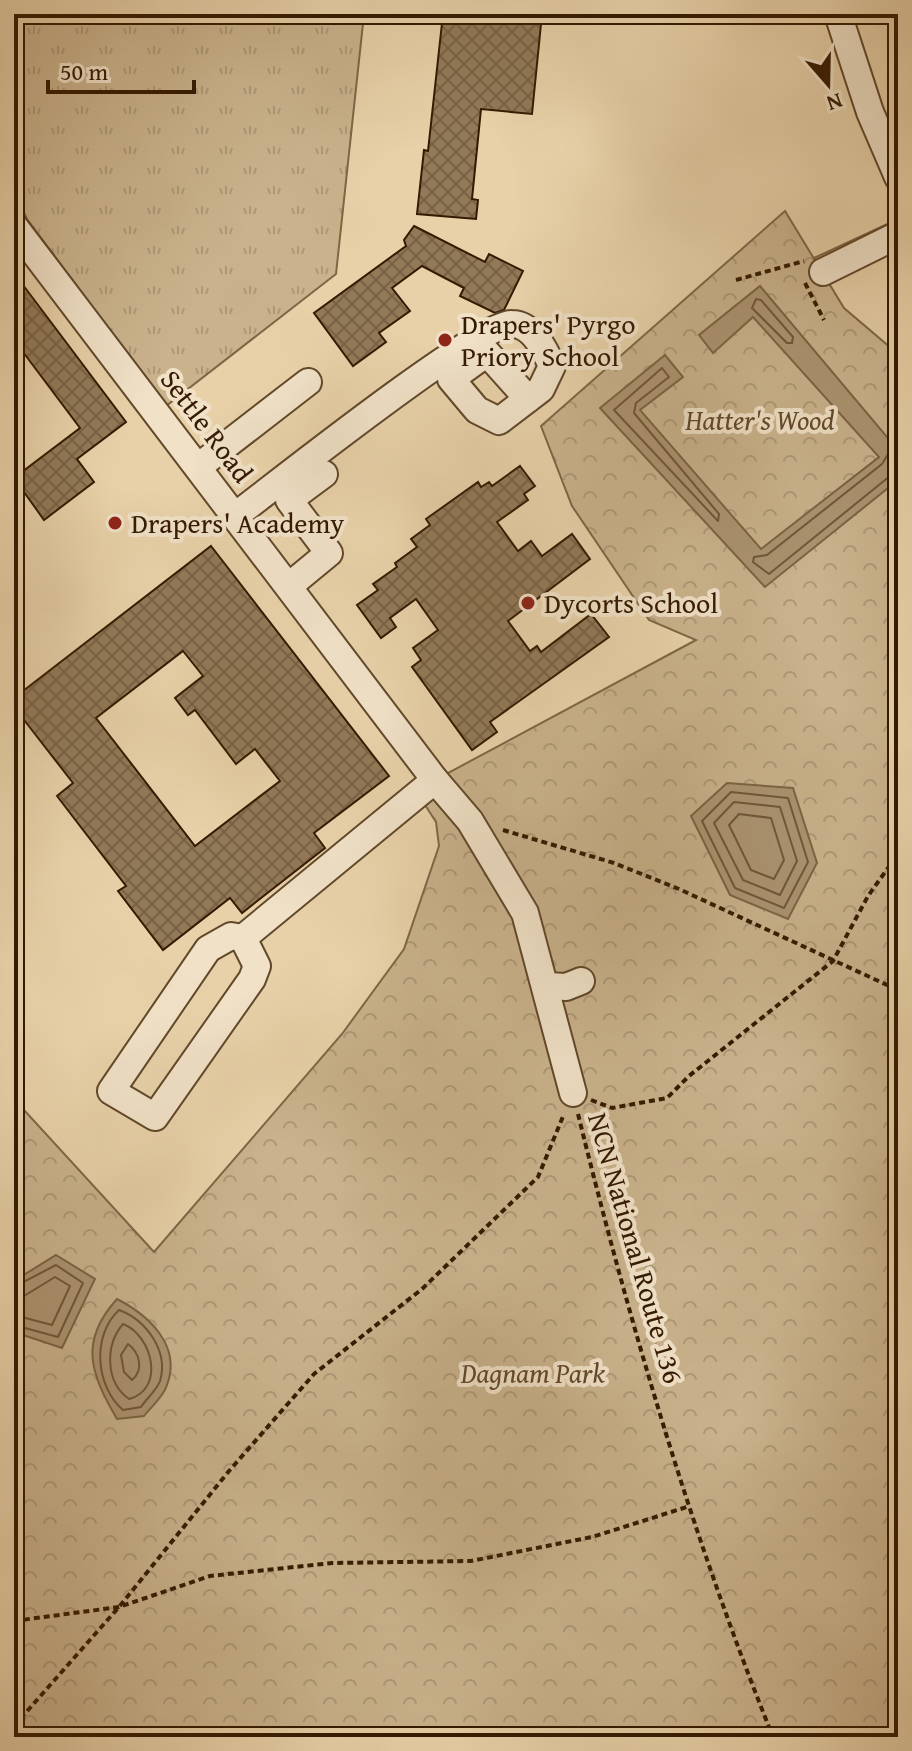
<svg xmlns="http://www.w3.org/2000/svg" width="912" height="1751" viewBox="0 0 912 1751" font-family="'Gentium Book Plus',serif">
	<style>
		.grass { fill: url(#grass-tufts); stroke: #7e6646; stroke-width: 2 }
		.forest { fill: url(#forest-crowns); stroke: #7e6646; stroke-width: 2 }
		.water { fill: #ab9370; stroke: #7b6343; stroke-width: 2 }
		.lines { fill: none; stroke-linecap: round; stroke-linejoin: round }
		.shore { stroke: #705638; stroke-width: 2 }
		.building { fill: url(#building-cross-hatch); stroke: #341a00; stroke-width: 2; fill-rule: evenodd }
		.minor-casing { stroke: #61482a; stroke-width: 30 }
		.path { stroke: #341a00; stroke-width: 4; stroke-dasharray: 6 4; stroke-linecap: butt }
		.minor { stroke: #f0e1c7; stroke-width: 26 }
		.poi-dot { fill: #8f2418; stroke: #f0e1c7; stroke-width: 3 }
		.labels { text-anchor: middle; stroke-width: 8; stroke-linejoin: round; paint-order: stroke }
		.poi-label { font-size: 28px; fill: #341a00; stroke: #f0e1c7; text-anchor: start }
		.park-label { font-size: 28px; font-style: italic; fill: #61482a; stroke: #f0e1c7 }
		.street-label { font-size: 28px; fill: #341a00; stroke: #f0e1c7 }
	</style>
	<defs>
		<pattern id="grass-tufts" width="24" height="20" patternUnits="userSpaceOnUse" patternTransform="scale(2)"><rect width="24" height="20" fill="#c9b28c"/><path d="M3 7l-1-3M5 7V3M7 7l1-3M15 17l-1-3M17 17v-4M19 17l1-3" fill="none" stroke="#ad9877"/></pattern>
		<pattern id="forest-crowns" width="20" height="18" patternUnits="userSpaceOnUse" patternTransform="scale(2)"><rect width="20" height="18" fill="#c9b28c"/><path d="M2 6a3 3 0 1 1 6 0M12 15a3 3 0 1 1 6 0" fill="none" stroke="#ad9877"/></pattern>
		<pattern id="building-cross-hatch" width="8" height="8" patternUnits="userSpaceOnUse" patternTransform="scale(2)"><rect width="8" height="8" fill="#927958"/><path d="M0 0l8 8M0 8l8-8" fill="none" stroke="#786246"/></pattern>
	</defs>
	<rect width="100%" height="100%" fill="#e8d1a9"/>
	<filter id="stains"><feTurbulence type="fractalNoise" baseFrequency=".0025" numOctaves="4"/><feColorMatrix values="0 0 0 0 .2 0 0 0 0 .09 0 0 0 0 .02 0 0 0 .5 -.17"/></filter>
	<radialGradient id="worn" r=".72"><stop offset=".6" stop-color="#630" stop-opacity="0"/><stop offset="1" stop-color="#630" stop-opacity=".3"/></radialGradient>
	<g class="grass">
		<polygon points="14,14 364,14 336,274 166,406 27,219 14,192"/>
		<polygon points="898,219 898,239 823,272 814,258"/>
	</g>
	<polygon class="forest" points="785,211 844,308 898,354 898,1737 14,1737 14,1099 154,1252 342,1034 404,949 439,846 436,822 418,794 435,780 696,640 649,620 572,506 541,426"/>
	<g class="water">
		<polygon points="760,286 898,450 898,480 765,587 600,408 665,355 683,377 640,410 761,549 879,457 753,317 713,353 699,335"/>
		<polygon points="727,783 793,788 817,863 788,919 730,895 691,816"/>
		<polygon points="56,1255 95,1279 62,1348 14,1332 14,1281"/>
		<path d="M117,1299C148,1315 182,1345 167,1385C164,1396 151,1407 144,1416L117,1419C91,1374 78,1342 117,1299Z"/>
	</g>
	<g class="lines">
		<g class="shore">
			<polygon points="756,299 761,300 793,337 792,343 787,343 752,308"/>
			<polygon points="662,368 669,377 636,403 634,413 719,514 718,521 614,410"/>
			<polyline points="898,454 888,454 882,464 767,555 754,557 753,562 769,574 890,476 898,474"/>
			<polygon points="731,792 788,798 808,862 784,908 735,888 702,821"/>
			<polygon points="734,802 780,807 797,861 780,895 743,880 714,823"/>
			<polygon points="739,814 771,818 784,860 774,879 751,870 729,825"/>
			<polyline points="14,1287 56,1265 83,1283 58,1337 14,1325"/>
			<polyline points="14,1297 24,1296 55,1277 70,1286 52,1325 14,1315"/>
			<path d="M119,1310C146,1320 169,1351 160,1381C157,1390 146,1399 141,1407L123,1410C96,1387 91,1336 119,1310Z"/>
			<path d="M123,1324C152,1335 166,1389 129,1399C105,1382 105,1345 123,1324Z"/>
			<path d="M128,1344C140,1353 144,1370 132,1380L124,1372L121,1355Z"/>
		</g>
	</g>
	<g class="building">
		<polygon points="443,14 542,14 532,114 481,109 472,199 478,200 476,219 417,214 424,150 428,151"/>
		<polygon points="414,226 485,262 489,254 523,271 504,310 495,313 460,296 464,288 422,266 392,288 410,311 379,333 386,342 353,366 314,313 406,246 404,240"/>
		<polygon points="14,273 126,422 77,459 94,482 44,520 14,478 80,428 14,340"/>
		<polygon points="520,466 535,486 524,494 528,500 497,522 518,551 531,541 542,556 572,534 590,559 508,621 530,651 537,646 541,652 591,614 609,637 490,722 497,732 472,750 412,667 421,660 413,648 438,630 416,599 390,618 396,627 381,638 357,605 378,590 373,584 397,567 395,563 417,547 411,539 430,525 426,519 478,482 481,487 489,482 492,486"/>
		<path d="M211,546L389,776L314,833L325,848L242,913L230,898L163,950L118,891L126,886L57,796L73,783L14,707V698ZM183,651L203,676L175,698L188,715L195,710L236,764L255,749L280,781L195,846L96,718Z"/>
	</g>
	<g class="lines">
		<g class="minor-casing">
			<g id="minor">
				<polyline points="838,14 870,112 898,177"/>
				<polyline points="14,226 435,780 470,821 525,913 573,1093"/>
				<polyline points="823,272 898,235"/>
				<polyline points="198,467 308,382"/>
				<path d="M235,516C275,486 479,323 512,324C532,324 545,350 552,366L541,389L499,421L477,410L451,379L487,353L528,399"/>
				<polyline points="289,586 329,553 289,500 324,474"/>
				<polyline points="243,938 231,936 208,949 111,1091 155,1117 252,979 257,966 243,938 435,780"/>
				<polyline points="547,986 566,987 581,981"/>
			</g>
		</g>
		<g class="path">
			<polyline points="736,280 804,261"/>
			<polyline points="805,283 824,320"/>
			<polyline points="503,830 614,863 679,889 898,990"/>
			<polyline points="591,1100 612,1108 667,1098 689,1076 833,961 868,896 898,854"/>
			<path d="M578,1114C630,1325 692,1536 773,1737"/>
			<polyline points="14,1621 119,1607 210,1576 332,1563 471,1561 592,1537 690,1506"/>
			<polyline points="14,1726 119,1607 229,1471 314,1374 422,1289 538,1177 564,1114"/>
		</g>
		<use href="#minor" class="minor"/>
	</g>
	<g class="poi-dot">
		<circle cx="445" cy="340" r="8"/>
		<circle cx="115" cy="523" r="8"/>
		<circle cx="528" cy="603" r="8"/>
	</g>
	<g class="labels">
		<g class="poi-label">
			<text x="461" y="334">Drapers' Pyrgo<tspan x="461" dy="32">Priory School</tspan></text>
			<text x="131" y="533">Drapers' Academy</text>
			<text x="544" y="613">Dycorts School</text>
		</g>
		<g class="park-label">
			<text x="760" y="430">Hatter's Wood</text>
			<text x="533" y="1383">Dagnam Park</text>
		</g>
		<g class="street-label">
			<text transform="translate(207 426) rotate(53)" y="10">Settle Road</text>
			<text transform="translate(636 1248) rotate(74)" y="10">NCN National Route 136</text>
		</g>
	</g>
	<rect width="912" height="1751" fill="none" stroke="#e8d1a9" stroke-width="48"/>
	<rect x="16" y="16" width="880" height="1719" fill="none" stroke="#341a00" stroke-width="4"/>
	<rect x="24" y="24" width="864" height="1703" fill="none" stroke="#341a00" stroke-width="2"/>
	<g transform="translate(828 84) rotate(160)" stroke="#f0e1c7" stroke-width="6" paint-order="stroke">
	<path d="M0-6L14 30L0 20L-14 30Z" fill="#341a00"/>
	<text y="-12" font-size="22" font-weight="bold" text-anchor="middle" fill="#341a00">N</text>
	</g>
	<path d="M48 80v12h146v-12" fill="none" stroke="#341a00" stroke-width="4"/>
	<text x="60" y="80" font-size="24" fill="#341a00" stroke="#f0e1c7" stroke-width="6" paint-order="stroke">50 m</text>
	<rect width="100%" height="100%" filter="url(#stains)"/>
	<rect width="100%" height="100%" fill="url(#worn)"/>
</svg>
